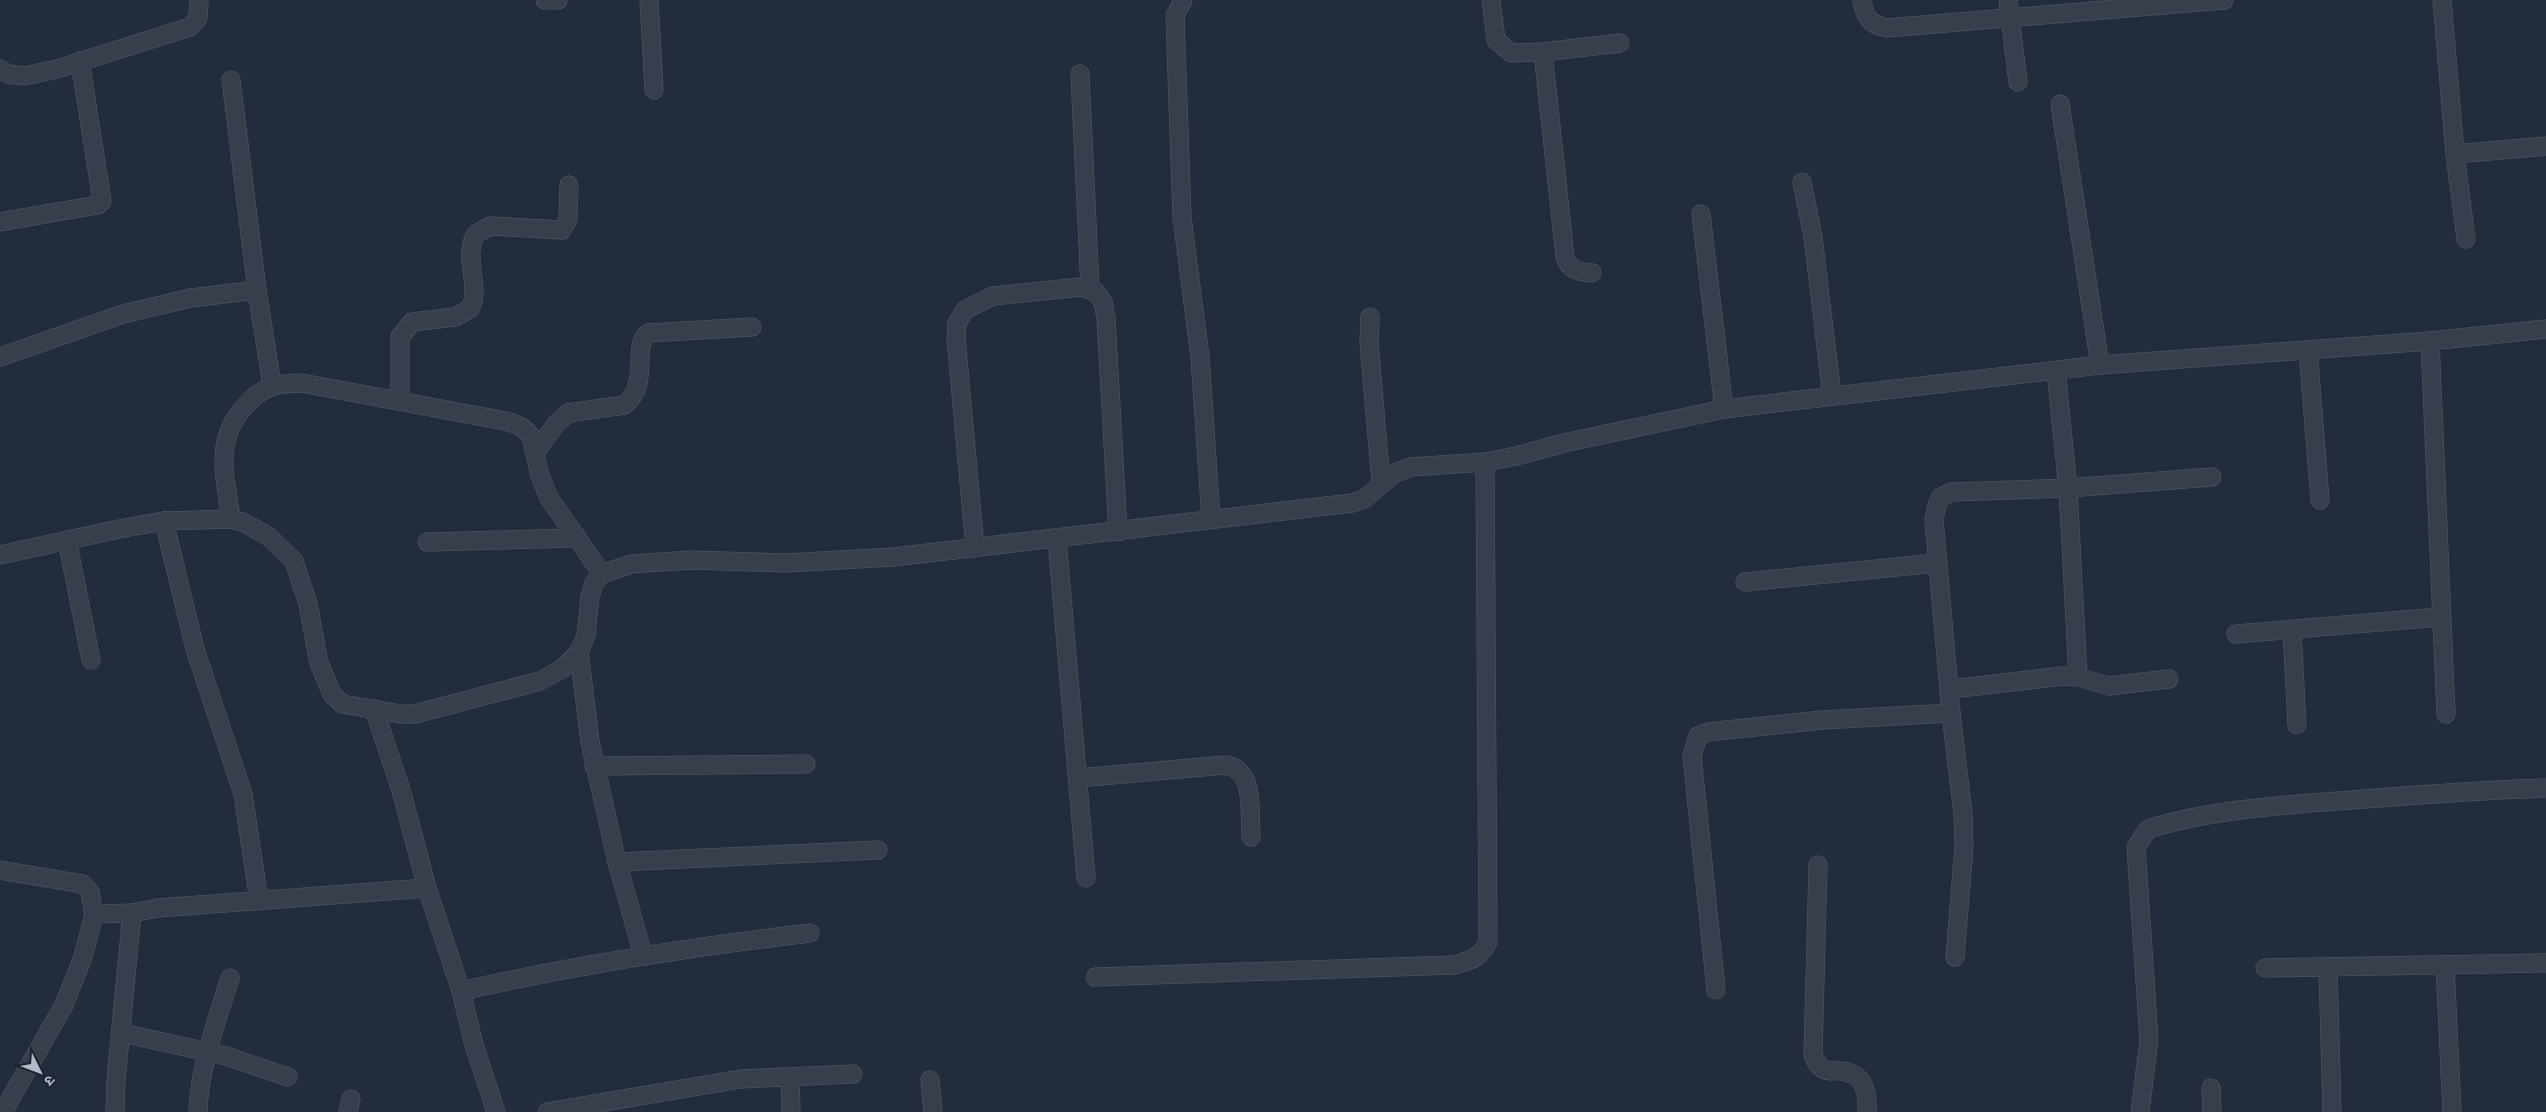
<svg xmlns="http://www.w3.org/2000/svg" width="2546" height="1112" viewBox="0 0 2546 1112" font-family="'Space Grotesk','Noto Sans Devanagari',sans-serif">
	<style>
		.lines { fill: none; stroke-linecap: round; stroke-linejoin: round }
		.street-casing { stroke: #555c6a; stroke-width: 19 }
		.street { stroke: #373e4c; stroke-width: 18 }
	</style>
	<rect width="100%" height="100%" fill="#232c3c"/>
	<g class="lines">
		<g class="street-casing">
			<g id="street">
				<polyline points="545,0 558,0"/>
				<polyline points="649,0 654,90"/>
				<polyline points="1183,0 1175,16 1182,217 1200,357 1211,518"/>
				<polyline points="1491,0 1496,40 1511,53 1543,52 1620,43"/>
				<path d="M1862,0C1865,18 1869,24 1887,28L2224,0"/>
				<polyline points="2008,0 2018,82"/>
				<polyline points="2442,0 2455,154 2466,239"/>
				<path d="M1543,52L1565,257C1570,271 1578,271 1592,273"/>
				<polyline points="0,69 8,74 24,76 57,69 190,27 198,18 199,0"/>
				<polyline points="1080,74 1090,288"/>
				<polyline points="231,80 257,290 272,385"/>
				<polyline points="2060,104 2100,365"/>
				<polyline points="2455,154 2546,146"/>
				<polyline points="1802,182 1813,237 1832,396"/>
				<polyline points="1701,214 1724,409"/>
				<polyline points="0,222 98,205 102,201 80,61"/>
				<polyline points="1370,317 1369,342 1381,483"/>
				<polyline points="2430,341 2446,714"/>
				<polyline points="2308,350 2320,500"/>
				<polyline points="0,357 123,314 191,298 257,290"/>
				<polyline points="2056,371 2068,488 2078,677"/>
				<path d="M400,401V337L412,322L455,317L470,309C482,287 462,257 476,234L490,226L562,230L568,219L569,185"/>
				<path d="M535,453L556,424L568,413L624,405C651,385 631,347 648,333L752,327"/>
				<path d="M231,519C225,475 213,439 247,404C263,386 279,383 302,383L510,422L523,428L531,436L540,476L549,498L602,574"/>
				<polyline points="164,521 195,649 243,794 259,901"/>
				<polyline points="1057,539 1086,878"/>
				<polyline points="67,540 91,660"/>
				<polyline points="427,542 577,538"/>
				<polyline points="975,548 956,338 957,323 965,310 993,296 1081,287 1096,292 1103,302 1106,318 1118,532"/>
				<polyline points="0,555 119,529 164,521 231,519 243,522 268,536 294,561 308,604 319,663 332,694 342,704 401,714 415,714 540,681 562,669 579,652 586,635 590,597 594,583 602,574 631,564 691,560 785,563 894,557 1352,503 1364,499 1395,473 1411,467 1485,462 1516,456 1564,443 1724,409 2100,365 2430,341 2546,329"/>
				<polyline points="1745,582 1937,563"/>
				<polyline points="2292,630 2297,725"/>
				<polyline points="2236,634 2440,617"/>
				<polyline points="579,652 590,742 617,862 878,850"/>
				<polyline points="1951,689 2063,676 2078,677 2109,686 2169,679"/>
				<polyline points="374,709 401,790 427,888 461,991 474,1045 496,1112"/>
				<polyline points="594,766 806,764"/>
				<path d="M1078,778L1225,765C1256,769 1249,812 1251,837"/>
				<polyline points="617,862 643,955"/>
				<path d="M1818,865L1813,1055C1816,1061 1818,1067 1825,1070C1829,1072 1836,1070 1841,1071C1864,1073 1868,1092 1867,1112"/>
				<polyline points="0,870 83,884 90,892 94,914 132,913 158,908 427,888"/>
				<polyline points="1955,957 1964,847 1963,814 1951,713 1934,520 1937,505 1941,497 1952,492 2068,488 2212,477"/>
				<polyline points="2445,966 2452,1112"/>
				<polyline points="2265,968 2546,963"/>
				<polyline points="2328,968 2332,1112"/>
				<path d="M1095,977L1454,965C1470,961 1480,958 1488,942L1485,462"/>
				<polyline points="1716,990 1692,756 1698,736 1708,732 1822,720 1951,713"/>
				<path d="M461,991C577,965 691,947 810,933"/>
				<polyline points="122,1033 226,1056 288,1077"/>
				<polyline points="790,1078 791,1112"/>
				<polyline points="930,1080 933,1112"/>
				<polyline points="2211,1088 2212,1112"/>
				<polyline points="3,1112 64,1005 83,957 94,914"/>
				<polyline points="115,1112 116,1080 132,913"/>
				<path d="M198,1112C199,1067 217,1021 230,978"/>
				<polyline points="348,1112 351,1099"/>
				<polyline points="547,1112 740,1079 853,1074"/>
				<path d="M2140,1112L2149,1040L2136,847L2148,829C2213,809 2284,805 2352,800C2416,795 2481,790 2546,788"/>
			</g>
		</g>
		<use href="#street" class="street"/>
	</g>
	<g transform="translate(40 1072) rotate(132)" stroke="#1c2331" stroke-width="4" paint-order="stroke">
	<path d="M0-4L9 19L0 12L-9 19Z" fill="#b2b9c7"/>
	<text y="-8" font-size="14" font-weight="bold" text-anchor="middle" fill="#b2b9c7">उ</text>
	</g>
</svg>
